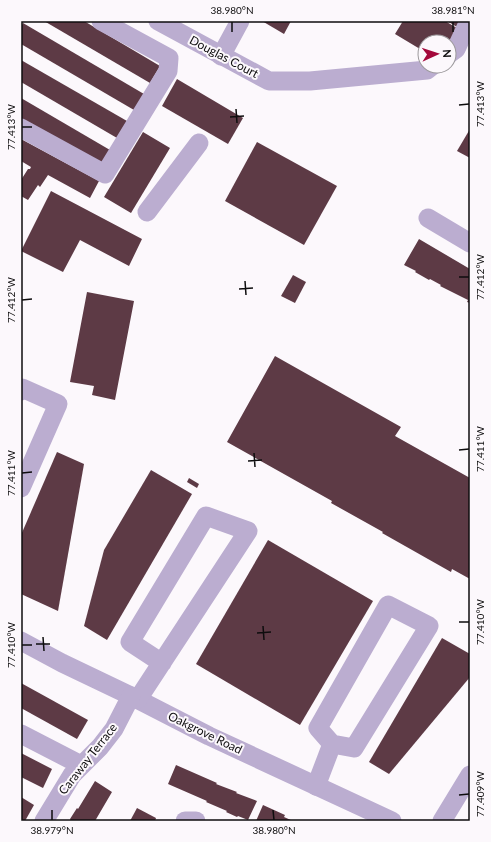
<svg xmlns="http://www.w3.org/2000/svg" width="491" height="842" viewBox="0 0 491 842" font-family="Lato,sans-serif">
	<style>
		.building { fill: #5d3a45 }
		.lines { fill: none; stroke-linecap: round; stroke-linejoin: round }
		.minor { stroke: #bbadd0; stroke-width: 19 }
		.ticks { fill: none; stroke: #0e0d0e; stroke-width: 1.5 }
		.labels { text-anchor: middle; stroke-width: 4; stroke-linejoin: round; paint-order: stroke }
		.street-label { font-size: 12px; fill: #0e0d0e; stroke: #fcf8fc }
		.neatline { fill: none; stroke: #0e0d0e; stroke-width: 1.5 }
		.ticks-label { font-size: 10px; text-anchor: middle; fill: #0e0d0e }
	</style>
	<rect width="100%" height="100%" fill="#fcf8fc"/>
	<g class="building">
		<polygon points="44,21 84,21 160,66 150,83"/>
		<polygon points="262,21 291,21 284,34"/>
		<polygon points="403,21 445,21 457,28 449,42 425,42 425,52 395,34"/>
		<polygon points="447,21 459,21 457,27"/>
		<polygon points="23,23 144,94 134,110 21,44 21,27"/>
		<polygon points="21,60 127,121 117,138 21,82"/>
		<polygon points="177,79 243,118 228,144 162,106"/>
		<polygon points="21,98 110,150 101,167 21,120"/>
		<polygon points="470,129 470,158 457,151"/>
		<polygon points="143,132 170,148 131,213 104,197"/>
		<polygon points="21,139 99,181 90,198 48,175 40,187 38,185 28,200 21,196 21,180 28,169 30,169 31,167 21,161"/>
		<polygon points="257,142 337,186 304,245 225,201"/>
		<polygon points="51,191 142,239 129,266 80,240 63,272 21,251"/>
		<polygon points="419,239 470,269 470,303 467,302 468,300 440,286 441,285 430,279 429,280 415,272 416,271 404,265"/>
		<polygon points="293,275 306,282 295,303 281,296"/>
		<polygon points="87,292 134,301 115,400 92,395 94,386 70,382"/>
		<polygon points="275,356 401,427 395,436 470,478 470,579 452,569 451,572 382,533 383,532 331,503 332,501 227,442"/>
		<polygon points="57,452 84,464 58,611 21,594 21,535"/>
		<polygon points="151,470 192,494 107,640 84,626 104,550"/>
		<polygon points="189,478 199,484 197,488 187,482"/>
		<polygon points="268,540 373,601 300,725 196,664"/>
		<polygon points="442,638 470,654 470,677 389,774 369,762"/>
		<polygon points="21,683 88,720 77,739 21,708"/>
		<polygon points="21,753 52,769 43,788 21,777"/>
		<polygon points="176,765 217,783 216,784 237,792 236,793 257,801 248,820 238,816 237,817 226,812 227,811 206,802 207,801 168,784"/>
		<polygon points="95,781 112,792 95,821 71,821 70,819 77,808 78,809"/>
		<polygon points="21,797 34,805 25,821 21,821"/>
		<polygon points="263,805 285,815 284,817 293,821 256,821"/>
		<polygon points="137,808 156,818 155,821 130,821"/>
	</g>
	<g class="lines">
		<g class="minor">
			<polyline points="158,21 269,81 310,81 427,70 432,66"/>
			<polyline points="449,54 456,49 469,21"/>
			<polyline points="221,56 240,21"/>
			<polyline points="21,128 105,174 168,71 169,58 101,21"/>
			<polyline points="147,212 199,143"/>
			<polyline points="428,218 470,243"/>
			<polyline points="21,391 22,388 58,404 21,488"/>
			<polyline points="21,641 62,663 131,696 209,736 392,821"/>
			<polyline points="138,699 248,531 206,516 130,642 162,663"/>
			<polyline points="21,734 81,765"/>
			<polyline points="316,786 332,744 354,748 429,626 388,605 318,728 332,744"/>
			<polyline points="44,821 72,775 100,747 114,729 131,696"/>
			<polyline points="185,821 196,821"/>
			<polyline points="442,821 470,775"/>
		</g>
	</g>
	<path class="ticks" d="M232,22V32M453,22V32M459,105L469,104M236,109L237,123M230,117L244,116M22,127H32M459,277H469M245,281L246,295M239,289L253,288M22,300L32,299M459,450L469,449M254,453L255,467M248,461L262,460M22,473L32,472M459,622H469M263,626L264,640M257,633L271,632M43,637L44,651M36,644H50M22,645H32M459,795L469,794M52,810V820M273,810L274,820"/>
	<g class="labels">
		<g class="street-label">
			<text transform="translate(224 57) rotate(28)" y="4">Douglas Court</text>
			<text transform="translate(205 733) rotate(26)" y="4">Oakgrove Road</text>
			<text transform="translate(88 759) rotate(-52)" y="4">Caraway Terrace</text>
		</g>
	</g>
	<rect width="491" height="842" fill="none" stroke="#fcf8fc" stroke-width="44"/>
	<g transform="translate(437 54) rotate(87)"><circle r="19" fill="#fcf8fc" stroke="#9d9a9d"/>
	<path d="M0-3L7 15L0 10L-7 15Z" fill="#a4083b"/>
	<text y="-6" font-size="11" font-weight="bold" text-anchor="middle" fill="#0e0d0e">N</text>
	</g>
	<rect x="22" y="22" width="447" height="798" class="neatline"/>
	<g class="ticks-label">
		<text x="232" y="14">38.980°N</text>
		<text x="453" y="14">38.981°N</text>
		<text transform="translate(480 104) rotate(-90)" y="4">77.413°W</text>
		<text transform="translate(11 127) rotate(-90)" y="4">77.413°W</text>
		<text transform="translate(480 277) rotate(-90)" y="4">77.412°W</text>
		<text transform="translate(11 300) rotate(-90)" y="4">77.412°W</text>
		<text transform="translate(480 449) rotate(-90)" y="4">77.411°W</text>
		<text transform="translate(11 473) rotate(-90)" y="4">77.411°W</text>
		<text transform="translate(480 622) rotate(-90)" y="4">77.410°W</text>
		<text transform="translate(11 645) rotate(-90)" y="4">77.410°W</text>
		<text transform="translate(480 794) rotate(-90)" y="4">77.409°W</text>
		<text x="52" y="834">38.979°N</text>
		<text x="274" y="834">38.980°N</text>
	</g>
</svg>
